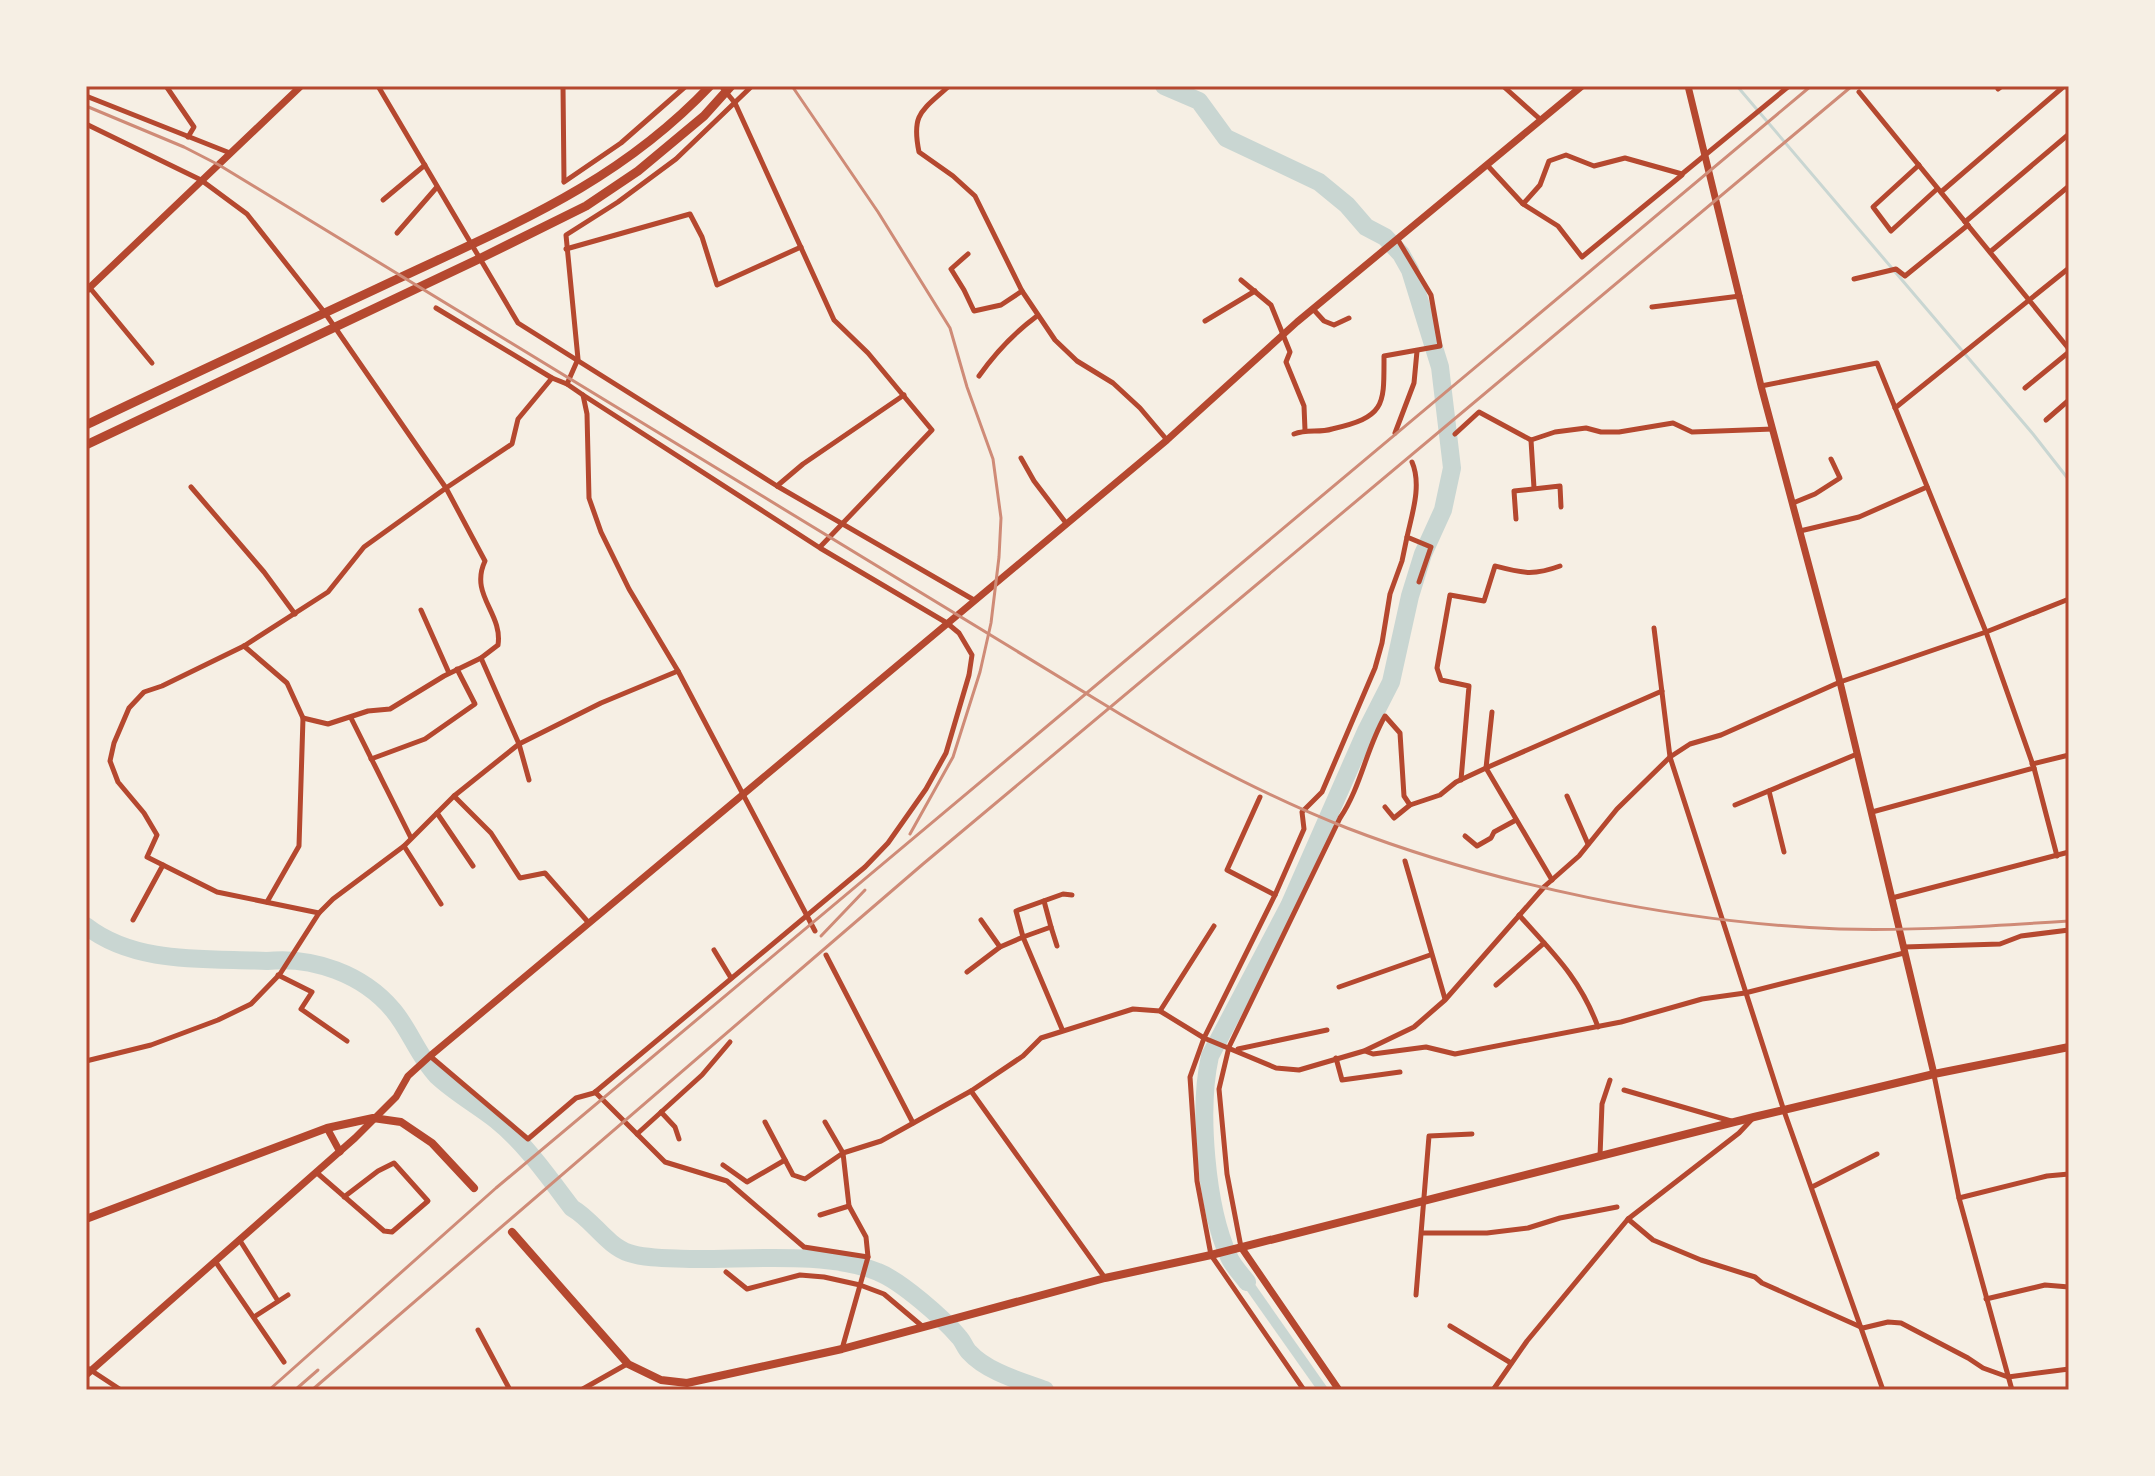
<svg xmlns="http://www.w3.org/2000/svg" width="2155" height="1476" viewBox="0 0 2155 1476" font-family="'Fira Sans',sans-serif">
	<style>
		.water { fill: #c9d6d2 }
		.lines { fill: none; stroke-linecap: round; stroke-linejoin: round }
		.stream { stroke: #c9d6d2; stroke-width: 3 }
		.river { stroke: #c9d6d2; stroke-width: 18 }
		.minor { stroke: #b5482f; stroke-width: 5 }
		.tertiary { stroke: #b5482f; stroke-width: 7 }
		.primary { stroke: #b5482f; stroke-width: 8 }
		.trunk { stroke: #b5482f; stroke-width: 9 }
		.rail { stroke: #cf8b77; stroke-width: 3 }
		.neatline { fill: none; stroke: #b5482f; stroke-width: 3 }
	</style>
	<rect width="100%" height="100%" fill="#f6efe4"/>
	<polygon class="water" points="1238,1260 1329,1390 1317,1390 1228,1264"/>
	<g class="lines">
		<g class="stream">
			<polyline points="1737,86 2033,434 2069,480"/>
			<polyline points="1173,91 1175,86"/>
		</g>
		<g class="river">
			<path d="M1164,86L1199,101L1226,138L1319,182L1347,205L1366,227L1385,237L1401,254L1410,270L1440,367L1452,468L1443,510L1423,554L1410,596L1391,682L1366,731L1289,906L1210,1056C1198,1110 1206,1207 1229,1257C1233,1266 1241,1274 1247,1282"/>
			<path d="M86,926C136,965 207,958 267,961C312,956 363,974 393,1010C410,1030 418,1056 437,1076C455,1093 477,1105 496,1120C526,1144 549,1178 572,1208C593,1220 606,1245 629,1253C647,1259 671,1258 690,1259C745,1260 828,1251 878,1272C901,1281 943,1318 959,1337C963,1341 965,1348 969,1352C987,1372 1021,1381 1045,1390"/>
		</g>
		<g class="minor">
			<polyline points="166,86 194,127 188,137"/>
			<polyline points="378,86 518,323 777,486 974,600"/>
			<polyline points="563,86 564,181"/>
			<polyline points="721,86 735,103 834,320 868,353 932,430 820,547"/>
			<path d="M949,86C922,111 911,113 919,152L953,176L975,196L1022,291L1055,340L1077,361L1113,383L1140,408L1167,440"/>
			<polyline points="1503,86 1541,120"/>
			<polyline points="1998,89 2002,86"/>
			<polyline points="1859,92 2069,349"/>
			<polyline points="86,96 230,153"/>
			<path d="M86,124L201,180L247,214L325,313L446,488L485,561C469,595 503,613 498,645L481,658L444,676L390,709L368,711L328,724L303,718"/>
			<polyline points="1487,165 1523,204 1558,226 1582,257 1682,175"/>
			<polyline points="1919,165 1873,207 1891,231 1937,189"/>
			<polyline points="564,182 621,143 686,86"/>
			<polyline points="1941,192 2062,88"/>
			<polyline points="383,200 425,165"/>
			<polyline points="1523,204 1540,185 1549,161 1566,155 1594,166 1625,158 1682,174 1789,86"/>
			<polyline points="1965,222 2069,134"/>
			<polyline points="397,233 437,187"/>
			<polyline points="566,249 690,214 702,237 717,285 801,247"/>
			<polyline points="1990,252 2069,186"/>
			<polyline points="968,254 951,269 964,290 974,311 1001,305 1022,291"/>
			<polyline points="1854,279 1896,269 1905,276 1968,225"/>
			<polyline points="1241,280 1271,305 1290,352 1286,362 1304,406 1305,430"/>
			<polyline points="90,288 152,363"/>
			<polyline points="1652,307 1740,296"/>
			<polyline points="436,308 552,378"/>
			<polyline points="1313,309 1324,321 1334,325 1349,318"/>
			<polyline points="1205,321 1255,291"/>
			<path d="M979,376C996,352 1014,333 1037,316"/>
			<polyline points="567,384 578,359 566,235 618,202 676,159 752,86"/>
			<polyline points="1761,386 1877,363 1986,632 2034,768 2057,856"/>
			<polyline points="2025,388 2069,352"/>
			<polyline points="1895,408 2069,268"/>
			<polyline points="2046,420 2069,400"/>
			<polyline points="1395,433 1414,383 1417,351"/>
			<path d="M1294,434C1307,429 1319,433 1332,429C1386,417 1384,405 1384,356L1440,346L1431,295L1398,240"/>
			<polyline points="1455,434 1479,412 1531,440"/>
			<polyline points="1021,458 1034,481 1066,523"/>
			<path d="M1412,462C1422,485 1412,514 1407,537L1431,547L1419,582"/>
			<polyline points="777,486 803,464 904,395"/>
			<polyline points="191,487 264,572 295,614"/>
			<polyline points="1534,488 1531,440 1555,432 1586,428 1601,432 1619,432 1673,423 1692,432 1773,429"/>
			<polyline points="1793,503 1815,494 1840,478 1831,459"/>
			<polyline points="1516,519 1514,491 1560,486 1561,507"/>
			<polyline points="1800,531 1859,517 1927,487"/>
			<polyline points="421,610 449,673"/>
			<polyline points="1654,628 1670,757 1784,1111 1883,1390"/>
			<polyline points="244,646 287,683 303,718 299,846 267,902"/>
			<polyline points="481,658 519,744 529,780"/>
			<polyline points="1492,712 1486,768 1552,880"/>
			<polyline points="351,718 411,838"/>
			<polyline points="371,759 425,739 475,704 457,669"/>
			<polyline points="2032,764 2069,755"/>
			<path d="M1461,780L1469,686L1441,680L1437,668L1450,595L1484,601L1495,566C1522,573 1533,576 1560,566"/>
			<polyline points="1769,791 1784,852"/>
			<polyline points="454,796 491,833 520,878 545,873 588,922"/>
			<polyline points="1567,796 1588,844"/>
			<polyline points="1260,797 1227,870 1275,895"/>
			<polyline points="1735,805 1857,754"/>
			<polyline points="1385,807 1394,818 1410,805 1440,795 1456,782 1486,768 1662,691"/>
			<polyline points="1872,812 2034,768"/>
			<polyline points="437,813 473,866"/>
			<polyline points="1465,836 1477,846 1491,838 1494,832 1516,820"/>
			<polyline points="404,846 441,904"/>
			<polyline points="1405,861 1445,999"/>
			<polyline points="1892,898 2069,852"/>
			<polyline points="1044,901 1051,927"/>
			<polyline points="319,913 217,892 147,857 157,835 144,813 118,782 110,761 114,743 129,708 144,692 162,686 244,646 328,592 364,547 446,488 512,444 518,419 552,378 567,384 583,395 587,414 589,498 601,532 629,589 678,671 815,931"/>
			<path d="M1519,915C1553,953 1580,978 1598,1027"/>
			<polyline points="133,920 163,865"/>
			<polyline points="981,920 1000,947"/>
			<polyline points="1057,946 1051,927 1023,937 1016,911 1063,894 1072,895"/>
			<polyline points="1904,947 2000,944 2021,936 2069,930"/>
			<polyline points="714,950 731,978"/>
			<polyline points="826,955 913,1123"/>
			<polyline points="967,972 1000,947 1023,937 1062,1029"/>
			<polyline points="278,975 312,992 301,1009 347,1041"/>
			<polyline points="1496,985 1544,943"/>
			<polyline points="1339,987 1430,955"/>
			<polyline points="1160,1011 1214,926"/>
			<polyline points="1238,1049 1327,1030"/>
			<polyline points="1365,1051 1373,1054 1426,1047 1455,1054 1621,1022 1702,999 1745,993 1904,953"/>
			<polyline points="430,1056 528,1139 576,1098 594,1093 865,867 888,843 926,789 946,753 969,675 972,655 959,633 947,623 820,548 583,395"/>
			<polyline points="1336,1058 1342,1080 1400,1072"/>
			<polyline points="86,1061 151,1045 218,1020 251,1004 280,974 319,913 333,899 404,846 454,796 519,744 601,703 678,671"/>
			<polyline points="1934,1075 1959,1198 2012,1390"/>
			<polyline points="1624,1090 1731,1121"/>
			<polyline points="971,1091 1105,1278"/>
			<polyline points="595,1092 665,1162 727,1181 804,1247 868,1257"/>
			<polyline points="661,1112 675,1127 679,1139"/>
			<polyline points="765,1122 793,1175 805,1179 843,1153 825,1122"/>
			<polyline points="637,1134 702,1075 730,1042"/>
			<polyline points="1600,1156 1602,1104 1610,1080"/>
			<polyline points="723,1165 747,1182 785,1160"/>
			<polyline points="316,1172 384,1231 392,1232 428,1201 394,1163 378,1171 344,1197"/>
			<polyline points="1812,1187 1877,1154"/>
			<polyline points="1959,1198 2047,1176 2069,1174"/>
			<polyline points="820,1215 849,1206"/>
			<polyline points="1628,1219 1653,1240 1701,1260 1755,1277 1762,1283 1863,1328 1888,1322 1901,1323 1968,1358 1983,1368 2008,1377 2069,1369"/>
			<polyline points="1422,1233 1487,1233 1528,1228 1560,1218 1617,1207"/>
			<polyline points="239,1239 278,1301"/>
			<path d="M1241,1247L1227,1174L1219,1089L1229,1047L1340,818C1361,787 1366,749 1385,716L1400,733L1404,796L1410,805"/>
			<polyline points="215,1261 284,1362"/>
			<polyline points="726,1272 747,1289 800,1275 824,1277 860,1285 884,1294 922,1326"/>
			<polyline points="1416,1295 1429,1136 1472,1134"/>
			<polyline points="1986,1299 2045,1285 2069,1287"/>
			<polyline points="254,1317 288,1295"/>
			<polyline points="1450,1326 1511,1363"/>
			<polyline points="478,1330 510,1390"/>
			<polyline points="842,1349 868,1257 866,1237 849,1206 843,1153 881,1141 971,1091 1023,1056 1041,1038 1133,1009 1160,1011 1204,1038 1276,1068 1299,1070 1364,1051 1414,1027 1445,1000 1545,886 1579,856 1617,809 1670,757 1690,744 1721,735 1840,682 1986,632 2069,599"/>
			<polyline points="86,1367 121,1390"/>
			<polyline points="581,1390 627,1364"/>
			<polyline points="1304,1390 1211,1255 1197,1181 1190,1077 1204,1038 1275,895 1304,829 1302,812 1322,792 1375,668 1382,643 1390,594 1402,561 1407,537"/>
			<polyline points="1493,1390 1527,1341 1628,1219 1739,1133 1753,1118"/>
		</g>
		<g class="tertiary">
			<polyline points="1688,86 1761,386 1840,682 1934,1074"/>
			<polyline points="86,291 301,86"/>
			<polyline points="327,1128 340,1152"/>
			<polyline points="1241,1247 1339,1390"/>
			<polyline points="86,1375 355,1138 396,1097 408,1076 430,1056 1167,440 1297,322 1582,86"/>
		</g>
		<g class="primary">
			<polyline points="86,1219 327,1128 373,1118 401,1122 432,1143 474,1188"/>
			<polyline points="512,1232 628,1364 661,1380 687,1383 842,1349 1105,1278 1211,1255 1754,1117 1934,1074 2069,1047"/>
		</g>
		<g class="trunk">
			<path d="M86,425C188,376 291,329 393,281C512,225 617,184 710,86"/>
			<polyline points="86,445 481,258 586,206 638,171 704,116 731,86"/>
		</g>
		<g class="rail">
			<polyline points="792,86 878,212 950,328 967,387 993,459 1001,518 999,557 991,623 980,672 953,757 910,834"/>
			<path d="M86,106L184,147L219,165L1120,714C1193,757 1268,797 1347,828C1495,885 1680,923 1839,929C1915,931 1993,926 2069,921"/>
			<polyline points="821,936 865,890"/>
			<polyline points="269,1390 496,1188 1811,86"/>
			<polyline points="295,1390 318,1370"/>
			<polyline points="312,1390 923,864 1852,86"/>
		</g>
	</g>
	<rect width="2155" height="1476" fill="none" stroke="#f6efe4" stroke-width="176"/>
	<rect x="88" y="88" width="1979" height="1300" class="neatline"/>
</svg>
